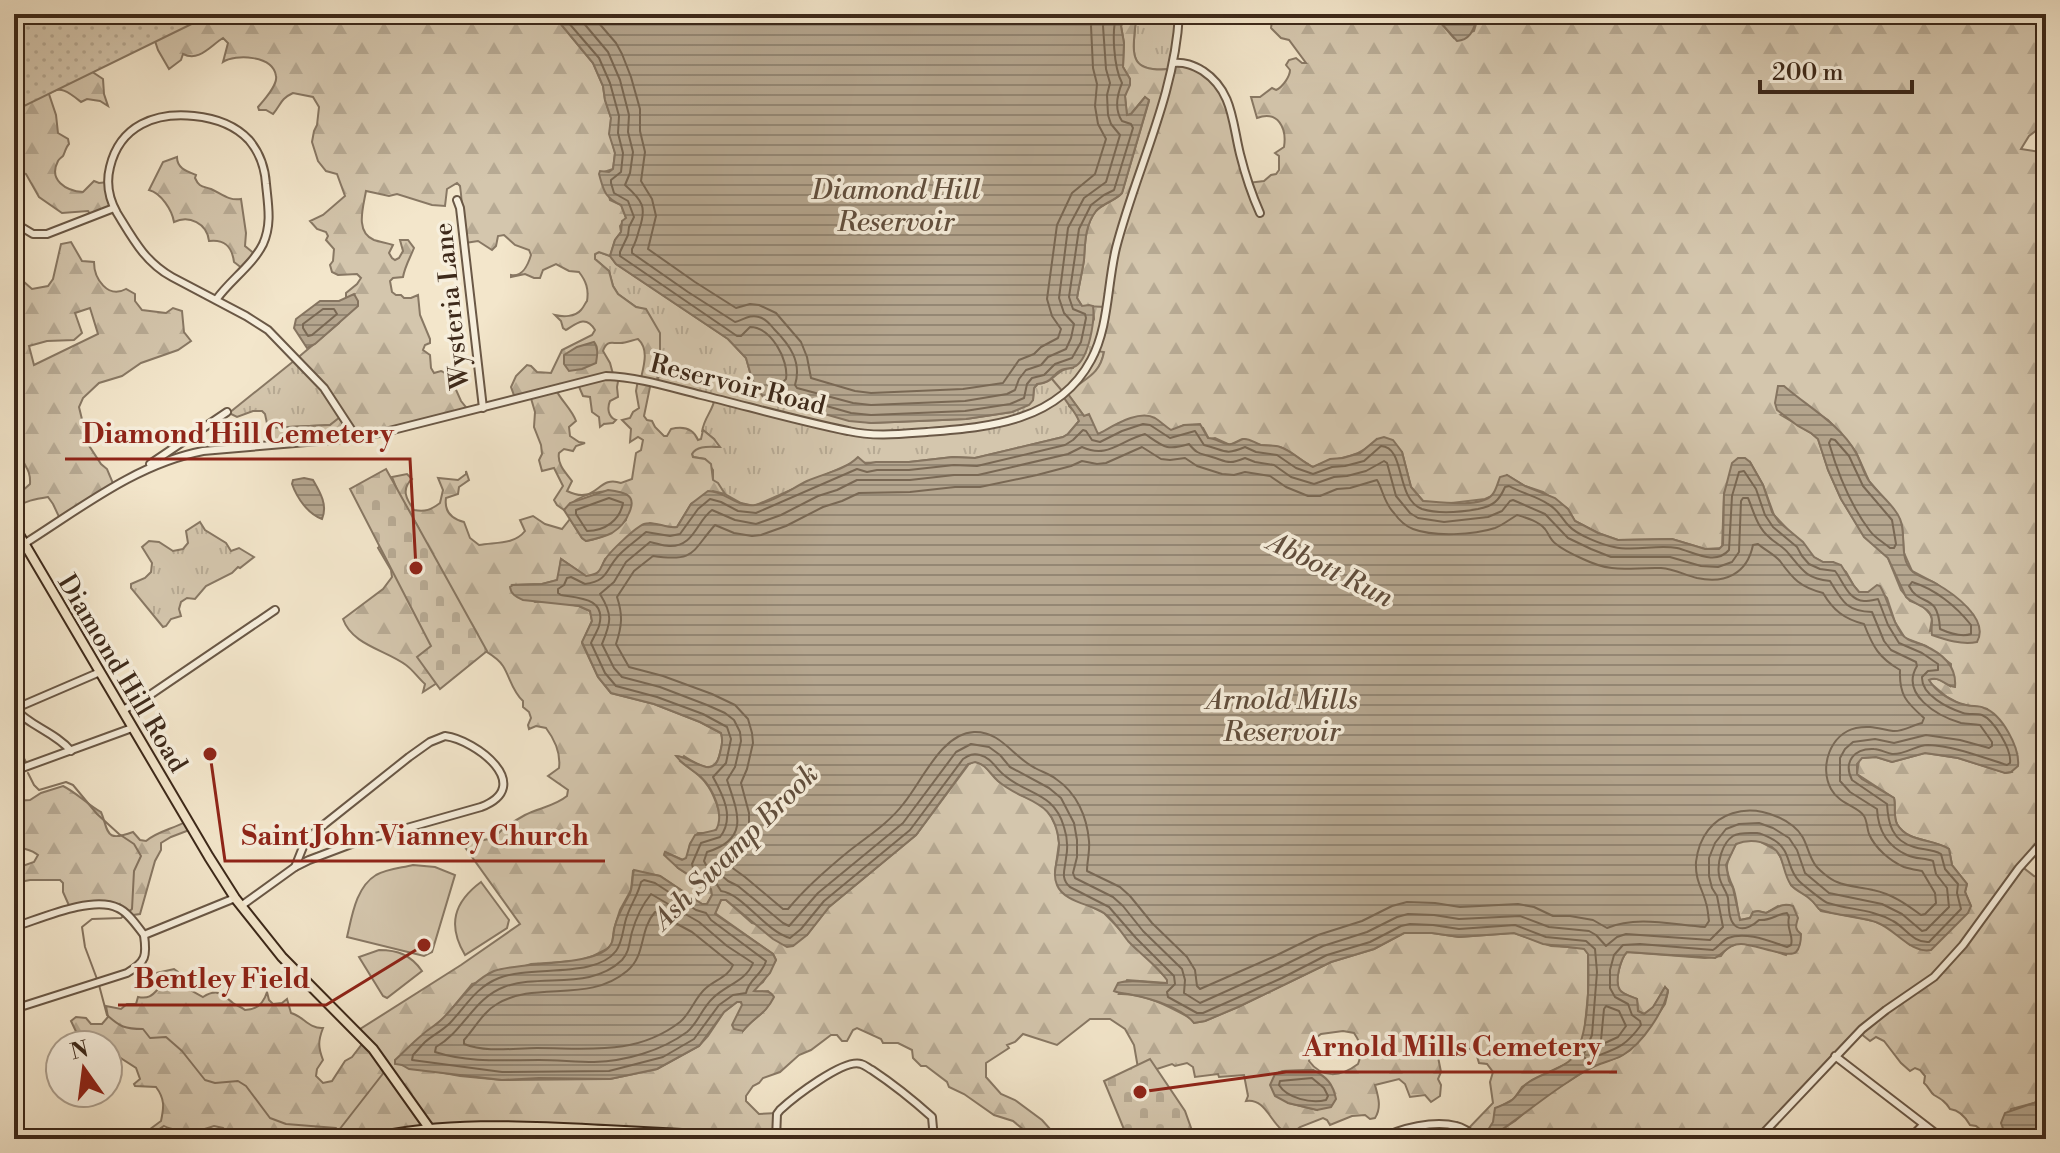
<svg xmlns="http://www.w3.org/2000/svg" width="2060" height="1153" viewBox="0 0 2060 1153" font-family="'Libre Bodoni',serif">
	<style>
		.grass { fill: url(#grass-tufts); stroke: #887864; stroke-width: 2 }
		.forest { fill: url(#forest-firs); stroke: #887864; stroke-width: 2; fill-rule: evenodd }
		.cemetery { fill: url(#cemetery-stones); stroke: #887864; stroke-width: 2 }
		.park { fill: url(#park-dots); stroke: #887864; stroke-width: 2 }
		.pitch { fill: #d4c6ad; stroke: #887864; stroke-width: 2 }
		.water { fill: url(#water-rules); stroke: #857460; stroke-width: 2 }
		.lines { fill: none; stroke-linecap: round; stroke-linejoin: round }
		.shore { stroke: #796854; stroke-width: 2 }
		.stream { stroke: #857460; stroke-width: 2 }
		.minor-casing { stroke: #6a5846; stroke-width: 10 }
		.major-casing { stroke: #3d291a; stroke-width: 12 }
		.minor { stroke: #f7efdd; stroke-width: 6 }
		.major { stroke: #f3e6cb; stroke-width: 8 }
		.labels { text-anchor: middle; stroke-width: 7; stroke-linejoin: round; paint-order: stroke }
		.street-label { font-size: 26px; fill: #3d291a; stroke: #f7efdd }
		.water-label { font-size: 28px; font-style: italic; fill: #614e3d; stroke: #f7efdd }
		.leader { fill: none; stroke: #8f2418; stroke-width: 3 }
		.callout-dot { fill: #8f2418; stroke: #f7efdd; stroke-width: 3 }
		.callout-label { font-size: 28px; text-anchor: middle; font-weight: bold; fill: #8f2418; stroke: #f7efdd; stroke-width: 7; stroke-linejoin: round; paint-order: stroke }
	</style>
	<defs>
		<pattern id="grass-tufts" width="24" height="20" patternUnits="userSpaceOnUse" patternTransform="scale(2)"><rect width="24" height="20" fill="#d4c6ad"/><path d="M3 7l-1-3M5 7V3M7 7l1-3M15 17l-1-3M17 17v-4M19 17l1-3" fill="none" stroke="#b7aa94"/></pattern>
		<pattern id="forest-firs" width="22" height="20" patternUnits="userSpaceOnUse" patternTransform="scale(2)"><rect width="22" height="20" fill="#d4c6ad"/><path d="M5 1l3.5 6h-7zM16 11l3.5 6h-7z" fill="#b7aa94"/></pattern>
		<pattern id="cemetery-stones" width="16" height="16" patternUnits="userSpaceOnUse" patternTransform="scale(2)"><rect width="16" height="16" fill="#d4c6ad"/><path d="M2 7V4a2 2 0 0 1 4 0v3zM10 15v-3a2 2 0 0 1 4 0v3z" fill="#b7aa94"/></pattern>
		<pattern id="park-dots" width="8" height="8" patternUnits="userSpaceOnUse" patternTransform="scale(2)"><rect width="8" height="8" fill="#d4c6ad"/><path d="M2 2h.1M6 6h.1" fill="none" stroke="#b7aa94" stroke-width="1.8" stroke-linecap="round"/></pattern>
		<pattern id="water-rules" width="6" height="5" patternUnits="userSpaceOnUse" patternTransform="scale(2)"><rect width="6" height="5" fill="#b5a68f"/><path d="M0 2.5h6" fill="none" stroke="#948774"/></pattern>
	</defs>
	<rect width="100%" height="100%" fill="#f3e6cb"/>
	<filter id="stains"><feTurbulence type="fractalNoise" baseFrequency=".0025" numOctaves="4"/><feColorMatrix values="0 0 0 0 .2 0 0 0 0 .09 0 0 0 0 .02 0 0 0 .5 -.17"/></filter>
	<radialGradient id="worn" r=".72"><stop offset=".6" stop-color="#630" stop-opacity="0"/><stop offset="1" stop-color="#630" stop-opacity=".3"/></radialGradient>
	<g class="grass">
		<path d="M1139,14H1178L1171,69C1126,73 1133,53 1136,18Z"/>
		<path d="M599,252L610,256L616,264L728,339L746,358L752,379L783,405L871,423L966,419L1012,412L1028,405L1033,400L1034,388L1038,384C1055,383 1056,368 1073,368L1094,319L1093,306H1106L1097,351H1104C1102,368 1091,378 1077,387L1075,386L1068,394L1069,406L1076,413L1079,421L1068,434L1063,437L975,458L953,457L909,462L852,463L754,506L741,503L725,494L713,480V470L705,459L693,457L692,454L693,451L714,439L703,430L702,432C704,417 712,413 715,398L658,382L660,352L646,310L636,307L618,294L613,286L609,271L595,259V254Z"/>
		<polygon points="295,360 316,380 341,417 330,425 268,428 265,414 262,411 253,411 237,417 229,413"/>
		<polygon points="200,522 205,530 226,543 231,551 239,548 254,557 240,568 238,567 232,573 206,586 195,599 187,598 181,602 179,609 181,616 171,619 166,626 163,627 131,588 131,584 145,578 151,572 152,563 142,547 149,541 159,542 173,551 183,549 188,543 186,531"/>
	</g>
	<g class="forest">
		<path d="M14,14H530L556,20L560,23L593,63L603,86L605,100L611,118L610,134L615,153L613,169L604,172L610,200L621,205L626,218L620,226L621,232L615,240L610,256L599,252L595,254V259L609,271L613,286L618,294L636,307L646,309L660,333V352L657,381L651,382L644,416L647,420L652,421L655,427L664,436H667L671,429C683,426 693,428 698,440L701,439L703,430L714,439L720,447C710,447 697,445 692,454L693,457L705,459L711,464L713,480L718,483L725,494L713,491L691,504L677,527L671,528L650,523L605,559L600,571L595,575L586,576L561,559L558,580L542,584L513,585L535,602L550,601L579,606L590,611L592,621L582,643L598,677L611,693L654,704L700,722L721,733C723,740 722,745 720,753C715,777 698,765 684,756L680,761C688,768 698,773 705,782C712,790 726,820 717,829C712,834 704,833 698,833L690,844L687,858L683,860L665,852L678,868L711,890L712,895L707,904H702L660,876L633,871L631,890L620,910L614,929L612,944L607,949L593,956L577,961L531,964L472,984L445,1017L396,1060L402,1065L460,1076L502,1080L610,1079L657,1069L699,1046L708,1036L724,1012L737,1002H741L742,1005L743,1031C755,1016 765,1015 773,997L768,991L754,992L755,988L763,982L776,960L773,954L715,913L721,900H726L752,923L807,935L829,907L916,835L969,764L975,761L984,765L998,781L1019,794L1039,803L1049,812L1057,829L1059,843L1055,872L1064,893L1104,913L1168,980L1167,983L1127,980L1119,994C1145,993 1170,1007 1192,1019L1194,1023L1205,1021L1238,1007L1331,962L1374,949L1404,933H1432L1459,937L1514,933L1551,946L1584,948L1588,954V994L1584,1035L1576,1052L1570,1062L1532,1080L1522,1087L1514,1099L1495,1109L1494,1132L1497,1133L1496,1139H1467L1465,1132L1493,1103L1490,1082L1493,1072L1487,1064L1479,1063L1476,1053L1472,1049C1461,1050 1447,1049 1438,1057L1441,1072L1438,1079L1441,1085L1440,1096L1431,1102L1425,1095L1410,1097L1405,1084L1399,1079L1375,1085C1378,1096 1382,1107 1375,1118L1370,1119L1365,1115L1352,1116L1330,1125L1327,1120L1323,1118L1300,1127L1294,1132V1135C1290,1133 1285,1132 1281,1129C1270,1120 1264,1098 1246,1101L1248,1096L1244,1075L1219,1077L1218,1074L1195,1077L1193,1067L1187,1063L1175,1066L1172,1064L1157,1069L1138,1068L1134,1045L1125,1029L1110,1019H1090L1057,1045L1023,1034L1015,1042L1007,1045L1009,1048L986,1063V1077L1001,1094L1015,1100L1042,1120L1059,1139H1035L1013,1121L994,1115L964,1094L949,1087L947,1082L926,1066H921L913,1058L912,1050L898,1043H883L881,1039L857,1028L853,1030L847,1041H842L837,1035H831L811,1050L799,1055L780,1072L763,1078L759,1083L753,1086L746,1096V1101L759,1114L777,1113L778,1139L645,1133L643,1139H621L622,1133L600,1131V1139H548V1128H536L535,1139L513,1138V1126H487V1139H437L432,1130L373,1139H232L223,1128L214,1126L192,1133C182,1129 173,1131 164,1126L155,1132L153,1139H139L138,1138L161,1121C164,1107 165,1099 156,1087L135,1086L134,1084L140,1079L136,1068L116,1055L100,1035H87L80,1040L71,1021L76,1017L86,1018L91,1024H102L108,1017L106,1006L121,1009L127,1004H136L138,997C148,999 152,996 158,989L156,973L174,969L178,972L185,987L203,997C217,988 222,994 233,1003C237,1006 242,1007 245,1010C257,1010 264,1002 267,992L269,1000L273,1004L282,1003L287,999L291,1013C303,1016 309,1029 323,1028C318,1041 318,1047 323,1060L317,1069L316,1076L323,1083L332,1081L345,1061L352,1057L365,1040L357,1031L461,965L520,924L462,843L467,840L473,842L494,838C502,828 514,821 525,815C539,808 555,806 567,796L568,790L548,776L559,768C561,753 555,740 546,728L536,726L529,729L528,725L531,718L529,712L523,707V701C512,691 510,677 503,666C498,658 490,654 482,649L426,552L419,529L398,492L392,477L407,474L412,479C401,489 406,499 414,510C425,512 431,510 440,503L443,490L438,478L458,480L466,474V471L469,480L459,487L458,494L446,498C444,512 452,519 464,522L470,538L479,545C495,542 514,545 525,531L520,520L533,516L545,524L562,529L570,519L582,538L586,541C603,538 614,532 626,520L627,495C607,486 578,494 564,510L557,505L554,500L563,486L554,468L542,471L539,460L542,454L541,445L534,427L535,412L530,395L515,398L511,387L516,376L527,365L531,366L537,372L551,373L562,350L592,335L595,330C586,315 577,323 566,330L563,328L561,321L555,315C563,317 575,317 581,310C584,307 585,303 587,301C589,289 586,281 579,272L569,271L556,264L543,270L540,278H534L525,274L511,277V275C523,277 528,265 531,255L529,250L515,245L504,235L498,236L496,246L492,250L478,241L465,243L461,194L460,186L457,183L447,189L445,206L432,205L397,194L389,196L366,191C363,208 355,232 374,240C380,242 387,243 393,245L389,253L392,258L395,260L399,258L403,251L400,240H408L414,248C410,258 405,266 403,277L393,278L390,281L392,292L396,295H401L404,298H411L418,295L420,315L430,339V343L425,345L423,350L430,355L431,368L434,373L441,371L449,374L461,401L469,411L366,436L269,445L268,428L330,425L340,417L324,388L295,360L339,323L354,295L346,299V293L357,284L361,278L357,274L338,275L332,272L330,265L333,261L334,249L326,240L328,236L326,232L317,229L310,221L323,215L345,196L337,174L326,171L318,161L312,142L314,131L317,125L319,107L313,97L293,93C280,99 281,105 273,114L266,110H259L258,107C264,100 278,85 276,76C273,55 235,54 223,62L228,43L223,38C210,46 199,62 183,54L181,60L169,69L158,50L153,35L91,71L103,79L104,94L108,106L100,101L87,99L81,102C71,94 60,84 49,94L56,115L58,133L68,139L69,144C66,147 65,152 63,156C61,158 59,159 58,161C48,180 66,191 83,192L94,181L99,183L108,182L114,209L93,218L88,211L62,213L39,197L26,174L23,173L21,158L14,151ZM638,339C649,349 644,365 641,378L638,380L636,391L639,408L633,412L630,418L622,420L631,429L630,442L638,437L643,440L641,450L636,453L632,479L621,483C597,474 598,506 567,491L572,481C565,472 557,464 559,453L564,449L573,451L576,446L585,443L579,442L570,436L569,427L576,421C571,408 561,401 555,388L577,382L583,396L590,397L592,412L599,417L600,427L604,424L613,423L616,420C608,417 607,408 610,401L618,397L617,387L619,376L613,374L610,363L603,351C607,339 612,344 621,343C625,343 633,340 638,339ZM1343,1031L1354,1033C1362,1045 1363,1051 1358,1064C1341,1077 1322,1079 1309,1061L1313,1040L1321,1034ZM1313,1070L1317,1110L1288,1103L1275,1074L1283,1071Z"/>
		<path d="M1126,14H1139L1136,18C1133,53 1126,73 1171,69L1173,64L1185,63L1209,77L1221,88L1248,183L1264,181L1271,175L1276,174L1279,170V156L1275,153L1284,147C1287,128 1278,110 1257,118L1251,97H1260L1272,88L1276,90C1283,87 1290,76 1290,70L1286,65L1289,60L1296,58L1302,63H1306L1289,40L1281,38L1271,28L1273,14H1433L1454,38L1474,31L1479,14H2046V123L2029,136L2021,149L2041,152L2046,148V835L2020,865L2034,876L2046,879V1096L2034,1103L2011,1109L2003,1131L2007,1139H2002L1993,1132L1986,1134L1976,1126L1970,1125C1966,1118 1959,1110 1950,1109C1946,1102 1941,1099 1934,1095C1930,1092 1929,1087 1924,1083L1925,1076L1920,1070L1915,1068L1910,1071L1901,1063L1884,1041L1876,1037L1870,1041L1860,1033L1773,1125L1769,1133L1767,1132L1759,1139H1509V1135L1504,1128L1515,1121L1539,1100L1580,1074L1598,1064L1619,1057L1630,1050L1646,1032L1665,1004L1668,992L1665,987L1653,1008L1644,1014L1638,1011L1637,999C1632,997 1622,994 1619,990C1614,981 1621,958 1627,952L1705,958L1721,956C1723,953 1727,947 1731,946C1746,938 1771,950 1786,955L1797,931L1795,926L1778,906L1766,913L1758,911L1753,912L1750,918L1740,920C1737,910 1737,897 1733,887C1724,868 1725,863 1736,844L1742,841H1759L1776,850L1781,858L1791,885L1811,899L1821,911L1874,921L1892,929L1910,945L1971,906L1965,892L1967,884L1952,865L1949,849C1932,838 1908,843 1897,824C1893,816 1896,806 1894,798L1857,774L1859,760L1862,758L1876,757L1892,762L1925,753L1958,758L2006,773L2012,772L1987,709L1960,704L1947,697L1929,682V680C1937,676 1944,682 1950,686L1951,664L1926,646L1905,638L1895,622L1887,598L1877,586L1869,592H1859L1854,586L1846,572L1833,562H1823L1814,557L1774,515L1763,485L1750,462L1729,480L1724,494L1722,548L1705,549L1672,539L1618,540L1598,533L1575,521L1568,509L1543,492L1525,486L1507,475L1492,496L1485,499L1443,504L1423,501L1411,487L1402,452L1377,439C1355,462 1340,454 1313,467C1301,461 1291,451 1280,447C1273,445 1266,446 1260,445C1243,440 1249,435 1230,445L1215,438L1209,439L1203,428L1184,425L1171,431L1119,423L1098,435L1068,394C1082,378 1099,378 1104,352L1096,351L1106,307L1082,306L1077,298C1079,285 1082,273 1084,260C1085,243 1085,225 1096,211C1103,203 1115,201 1122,193L1149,101L1145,97L1131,114L1127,116L1125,96L1130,79L1123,67L1124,43L1121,26ZM1811,409L1828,420L1846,439L1856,452L1869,481L1884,498L1902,525L1904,553L1912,571L1937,584L1970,611L1930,631L1932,619L1930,614L1923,606L1910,601L1901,590L1888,558L1864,536L1841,499L1828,470L1818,439L1811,433L1781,415Z"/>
		<path d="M177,157C177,168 186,171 196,175L195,178C199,187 202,186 211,189C222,194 229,201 241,199L246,233L245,246L256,255L243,269L234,262C232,247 225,239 209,241C207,223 189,215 174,222C172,210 161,193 149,190L163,162Z"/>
		<path d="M71,242L82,261L94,262C94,279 108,299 126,289L135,294V301L142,310L166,313L173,308L182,311L184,332L191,341L178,350L141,363L122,376L99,383L83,398L79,407L88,444L101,464L107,469L115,488L61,521L53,504L48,497C35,499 25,501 14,508V494L21,492L30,484C31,468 23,466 20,453L14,450V279L24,282L32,289L48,286L53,279L61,244ZM90,308L98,334L34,365L29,346L47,341L74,340L82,333L75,313Z"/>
		<path d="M382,544L431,628L437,683L423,692L425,684C418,678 413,670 406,665C386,650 352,645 343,619L383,589L392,577L391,570L378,548Z"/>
		<path d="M63,786C77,793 87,804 101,812C109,831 104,843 133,832L140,840L146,841C158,831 173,829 187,821L192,829L171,837L161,843V850L155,861L140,914L126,916C105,898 96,905 71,910L63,892V883L60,880H30L14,883V869L34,862L38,855C30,848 22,850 14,844V801L30,800L41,793Z"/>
	</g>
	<g class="cemetery">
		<polygon points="386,469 487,651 440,689 417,657 431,646 350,489"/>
		<polygon points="1150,1059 1185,1111 1195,1139 1128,1139 1104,1081"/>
	</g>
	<polygon class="park" points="14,14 212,14 14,111"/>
	<g class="pitch">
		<path d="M413,865L435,867L455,875L432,952L424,956L347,937C352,916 356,887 376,875C387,869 401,868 413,865Z"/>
		<path d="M481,882L509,920L507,928L465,955C447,925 454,902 481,882Z"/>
		<path d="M379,950C398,950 411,955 422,971L387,998L383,996L359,957Z"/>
	</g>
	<g class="water">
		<path d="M530,14H1126L1121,26L1124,43L1123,67L1130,79V85L1125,96L1127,115L1131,114L1145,97L1149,100L1122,193C1115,201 1103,203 1096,211C1085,225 1085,243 1084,260C1082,273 1079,285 1077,298L1082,306L1089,305L1093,306C1095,321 1089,357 1076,366C1070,370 1064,367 1058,372C1050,379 1049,383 1037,384L1034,388L1033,400L1029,405L1012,412L966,419L871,423L849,421L807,409L783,405L763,397L752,379L746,358L728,339L616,264L610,256L615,240L621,232L622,221L626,218L621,205C604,197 604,191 599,174L600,171L609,172L613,169L615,153L609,134L611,118L605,100L603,86L593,63L560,23L556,20Z"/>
		<path d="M1433,14H1479C1474,25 1473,40 1457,41Z"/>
		<polygon points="354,294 358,301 358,306 315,344 307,348 294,328 296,319 320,301 339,301"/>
		<path d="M594,342C599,348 597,356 596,363L582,369L569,371L564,364V355L577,347Z"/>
		<path d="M1778,386H1784C1808,407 1840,424 1856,453C1861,462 1863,472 1869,481C1878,494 1894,504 1900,519C1907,535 1898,559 1913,572C1919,577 1928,579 1935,583C1953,593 1990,619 1977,642C1962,645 1946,640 1932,635C1931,630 1932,626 1932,621C1932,607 1915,605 1906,597L1888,558L1864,537L1841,499L1828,470L1818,439L1811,433L1798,426L1777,410L1775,403Z"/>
		<path d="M1068,394L1084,416L1089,414L1098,434C1112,427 1138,409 1155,418C1160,421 1166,427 1171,430L1184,425L1200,424L1208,438C1216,438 1225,446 1231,444C1236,444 1239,440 1243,439C1250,438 1254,443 1261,445C1267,446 1274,445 1280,447C1292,451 1301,461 1313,467L1330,459L1343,458L1360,453L1377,439L1384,437L1393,440L1402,452L1411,487L1423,501C1438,502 1481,508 1492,495C1496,491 1498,482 1500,477L1507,475L1525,486L1555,498L1568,509L1575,521L1598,533L1618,540L1672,539L1705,549H1719L1723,545L1724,494L1732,463L1738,458H1745L1750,462L1763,485L1772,512L1779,522L1803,542L1814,557L1823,562H1833L1841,565L1854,586L1859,592H1868L1877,585L1880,586C1889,601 1891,619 1901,633C1906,641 1915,642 1923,645C1942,653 1957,665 1955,687C1945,686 1939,675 1929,680C1936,692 1952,702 1966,705C1972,707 1978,705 1984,708C2002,714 2020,748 2018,766L2011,772L2005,773L1958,758L1939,755L1925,753L1892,762L1876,757L1862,758L1857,764V774L1862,779L1894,798C1896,806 1893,816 1897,824C1908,843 1932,838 1949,849L1952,865L1967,884L1965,892L1971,906L1968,913L1931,950C1911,954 1896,930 1878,923C1865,917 1827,914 1819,909C1816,906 1814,902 1811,900C1805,894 1796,891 1791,885C1785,877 1784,865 1780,856C1772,841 1751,838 1736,844L1726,865L1729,881L1733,888L1740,920L1750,918L1753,912L1758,911L1766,913C1776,909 1781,902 1793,906L1798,918C1796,925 1794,929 1801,934C1801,939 1800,948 1796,952C1789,959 1754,944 1741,944C1728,944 1725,953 1715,958L1627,952C1621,958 1614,981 1620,990C1622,994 1633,997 1637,999L1638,1011L1644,1014L1653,1007L1665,987L1668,990C1665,1010 1642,1044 1623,1055C1616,1059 1608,1061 1600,1064C1589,1068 1578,1075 1568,1082C1543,1098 1521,1117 1497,1133L1489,1134L1488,1130L1493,1122L1495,1108C1500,1106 1507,1104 1512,1100C1518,1095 1521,1087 1529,1082C1541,1074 1556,1071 1568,1062C1590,1047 1589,979 1588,954L1584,949L1543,944L1514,933L1459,937L1432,933H1404L1374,949L1331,962L1238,1007L1205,1021L1194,1023C1182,1008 1153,999 1133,995C1126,993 1120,994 1114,991L1118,983C1133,978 1150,984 1167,983V980C1157,965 1141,955 1128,941C1121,932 1114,920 1104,913C1091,904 1064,902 1057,885C1051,872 1060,856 1059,843C1055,797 1024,804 998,781C989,773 987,765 975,762L968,764L916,835L829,907L807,935L793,946L787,947L773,939L726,900H721L715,914L773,954L776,960L770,973L754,991C761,992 770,989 774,997C765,1015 755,1016 743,1031L734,1029L732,1025L742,1005L741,1002H737L724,1012L699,1046L657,1069L610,1079L539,1078L502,1080L409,1069L402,1065L395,1064V1060C404,1052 413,1042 422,1035C428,1029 435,1026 441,1020C459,1003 470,982 494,971C520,961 600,967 611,944C614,940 613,932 615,926C618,914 624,905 630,893C633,886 632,877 634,870L660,876L702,904H707L712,895L711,889L678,868L664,855L665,852L682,860L686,858L690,844L695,835L716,830C725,814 713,789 701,777C693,770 683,765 676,756C692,756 714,783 720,753C722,745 723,740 721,733L700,722L654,704L611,693L598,677L582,642L592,621L590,611L579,606L523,600C517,597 511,595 510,587L513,585L542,584L557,580L561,559L586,576C591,575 595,575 598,572C602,568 602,564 605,560C609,552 636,527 644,524C654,520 666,529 677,527L691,504L708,491C725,491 738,508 755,505C773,502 791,489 807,481C824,473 844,471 858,457L866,464L876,462H909L953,457L975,458L1063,437L1068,434L1079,421C1075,411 1068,405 1063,396Z"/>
		<path d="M304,478L313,480C320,492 328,505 322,519C308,514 297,498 292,484L293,480Z"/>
		<path d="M608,490C623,492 638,494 629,513C626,521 620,528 612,533C604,537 595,539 586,541L582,538L564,510L570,503Z"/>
		<path d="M1313,1070C1327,1077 1333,1084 1336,1099L1331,1107L1317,1110L1288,1103L1275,1096L1270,1085L1275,1074L1283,1071Z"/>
		<polygon points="2046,1096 2046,1130 2039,1139 2007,1139 2001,1123 2005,1113 2034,1103"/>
	</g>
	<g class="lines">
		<g class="shore">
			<path d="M561,14L599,58L610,83L619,116L618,133L623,153L621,172L611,180V183L614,193L628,201L634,217L629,227L628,235L620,252V256L737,336H741L750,327C771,327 789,360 786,379L781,384L771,385L770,388L771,392L785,397L809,401L851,413L871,415L965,411L1010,404L1024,398L1027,384L1032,378L1044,375L1055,364L1072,358L1081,342L1086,318L1085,314L1073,309L1069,297L1079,229L1091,205L1104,195L1114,190L1133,128L1131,124L1122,121C1114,109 1117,95 1122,83C1114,68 1111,30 1117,14"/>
			<path d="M576,14L608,52L620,80L629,115L628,132L633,152L630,173L625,185C643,201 647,207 639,230C637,238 636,242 632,249V253L688,292L735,322C743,320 750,314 759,317C766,319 770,324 774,329C790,345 802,362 795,385L797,388L853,403L871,405L965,401L1007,394L1015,390L1019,379L1026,370L1041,365L1048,357L1066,349L1071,338L1074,324L1064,313L1059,298L1068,228L1084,198L1106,182L1120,135L1111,124L1108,115L1107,95L1110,83L1106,69L1103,26L1106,14"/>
			<polyline points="591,14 616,43 622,54 631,77 640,109 640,131 645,152 641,181 652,199 656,216 648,249 695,282 736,308 750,304 759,305 776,313 801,342 807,357 811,378 855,391 871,393 963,389 1003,383 1019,360 1034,354 1041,347 1058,338 1061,329 1052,316 1047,299 1057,225 1072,193 1095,174 1106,139 1098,124 1095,106 1097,84 1093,68 1091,26 1094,14"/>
			<polygon points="323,309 334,309 337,314 312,335 308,336 303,328 303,324"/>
			<path d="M1143,424L1150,425L1170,438L1195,431L1204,445C1225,450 1224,456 1245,447L1256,452L1277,455L1296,468L1313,474L1332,467L1345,466L1364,461L1381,446C1406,447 1395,499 1422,509C1438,514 1461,512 1478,509C1493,506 1499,501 1505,487L1509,486C1521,493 1536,496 1548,504C1559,510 1561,518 1569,526C1577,535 1603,545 1614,547C1635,552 1656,544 1677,548C1694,552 1715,566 1729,550L1732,496L1739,472L1744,471L1756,489L1765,515L1773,527L1797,547L1802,556L1809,564L1820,569L1835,571C1843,581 1849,601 1864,601C1869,601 1873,600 1878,599L1888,625L1899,643L1922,653L1938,664V670L1928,671L1922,677C1921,695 1948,708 1963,713C1969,715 1976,713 1982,715C1994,720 2012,750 2010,763L2007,765C1981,757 1955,746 1928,745C1916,745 1905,755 1892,754C1886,753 1880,749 1874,749C1854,748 1843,762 1852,780L1887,804C1888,823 1892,841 1914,847C1923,850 1932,849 1941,854L1945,869L1958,884L1957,893L1961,909L1929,942C1913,943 1906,928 1893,921C1872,909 1850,910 1828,903C1825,903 1802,884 1799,881C1786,868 1792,851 1774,840C1768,837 1764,834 1757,833C1750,833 1739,832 1733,836C1722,843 1717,863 1719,875C1720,884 1726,890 1728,898C1729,906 1728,922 1737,927C1744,931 1754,925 1759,920C1772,921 1776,914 1787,913L1789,917C1786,930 1794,935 1791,945L1787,947C1769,941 1746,931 1728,938C1722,941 1718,947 1713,950L1640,944L1623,945L1614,955L1610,970V988L1615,997L1628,1004L1632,1015L1640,1021L1641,1025C1623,1050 1613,1049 1587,1060L1583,1056L1592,1035L1597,972L1595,949L1586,941L1546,937L1515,925L1459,929L1433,925L1410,924L1401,926L1370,942L1327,955L1282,978L1203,1013H1197L1168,997L1167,992L1175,984L1174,976L1136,938L1109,907L1070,887C1060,878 1065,870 1066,858C1068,848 1067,836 1064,827C1054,792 1027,795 1004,775C995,768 992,758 980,755C973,753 969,755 963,759L910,830L824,901L801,929L790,938C765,931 743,894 721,891L716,883L693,868L692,864L701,843L720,837C735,818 723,795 713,777L726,763L731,739L727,727L703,714L657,697L616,686L605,673L591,643C593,638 597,632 599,626C607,598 579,598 561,595L558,593V589L564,585L567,578L571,577L585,584C609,581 605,569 620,554C628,546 637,540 646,532L670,536L680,534L698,509L710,499L721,502L738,511L756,513L857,469L867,472L877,470H909L954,465L977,466L1065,445L1073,440L1083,430L1086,431L1092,440L1100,442L1122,431Z"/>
			<path d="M1145,434C1164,447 1166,451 1189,444C1198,455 1200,453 1212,457C1228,462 1228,465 1245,458L1255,462L1274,465L1291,477L1314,484L1334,477L1347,476L1366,471L1384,461L1387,463L1396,496L1410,513L1418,518L1444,522L1488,517L1502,511L1510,501L1513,500L1545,514L1568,538L1591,549L1611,557H1670L1701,566L1718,567L1732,562L1739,552L1741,501L1743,498H1748C1754,512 1757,527 1769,537C1775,543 1784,547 1789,554C1803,571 1806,578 1830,581C1842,601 1846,611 1872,612L1884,641L1891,650L1916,662L1917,666C1900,694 1937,716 1961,723C1967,724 1973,724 1980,725L1992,742V746L1989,748L1960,740L1926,735L1894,743L1875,739L1853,742L1845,749L1840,758V781L1850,792L1877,809C1878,830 1887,846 1907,855C1915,859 1925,858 1933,861L1936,874L1947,888L1949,907L1926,930L1922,931L1902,914L1882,904L1829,893L1805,873L1797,850L1789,838L1773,828L1759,823L1739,824L1726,829L1715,843L1709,858V876L1712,888L1717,896L1723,927L1710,940L1626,934L1617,937L1606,946L1596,935L1589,931L1549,927L1520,916L1459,919L1434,915L1408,914L1397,917L1367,932L1323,946L1278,968L1200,1003L1184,993L1185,980L1182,969L1143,931L1123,906L1113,897L1075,878L1073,873L1077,857V840L1074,823L1061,798L1049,788L1010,767L1000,755L989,747L971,744L956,752L903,823L818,893L789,926L783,923L738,886L728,881L721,875L706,865L704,861L707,852C750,839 738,813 727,780L735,767L741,741L740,732L734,720L725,713L707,705L660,687L622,677L614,668L602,644C611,622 613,615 600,594L614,582L626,562L650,542C656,543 663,546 669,546C694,547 696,522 712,510L735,520L756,524L781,515L818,496L837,490L857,480H910L954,475H978L1068,454L1082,447C1108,459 1119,441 1145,434Z"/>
			<path d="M1831,439L1835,440L1849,456L1863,486L1892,520L1896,544L1894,548H1890C1883,542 1875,538 1870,531C1850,505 1838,474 1829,443Z"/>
			<path d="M1142,447L1161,459L1170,460L1185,458L1197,466L1222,474L1234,475L1245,472L1270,476L1286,487L1308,496H1320L1337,489L1350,488L1377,480C1383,490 1384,503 1394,513C1399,520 1405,526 1413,529C1434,537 1474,535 1495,528C1503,525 1510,519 1517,515C1527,518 1538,521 1545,529C1549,534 1550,540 1556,544C1563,550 1574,555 1583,559C1614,574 1629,567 1661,568C1674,569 1685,575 1697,578C1725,584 1747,574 1753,545L1758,544C1765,550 1774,554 1780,561C1793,579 1800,587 1823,593C1833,610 1844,619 1864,624C1873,647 1879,658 1900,670C1899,695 1906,702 1924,718L1922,723C1913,725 1902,732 1893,731C1879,729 1871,725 1856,728C1830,734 1819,767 1831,789C1839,804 1859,807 1864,816C1867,820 1867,829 1869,834C1875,848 1890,861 1904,867C1910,869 1917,870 1922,871L1935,893L1936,903L1925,914L1921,915C1906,904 1892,894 1873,890C1862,887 1848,887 1837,882C1831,880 1817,869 1814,863C1806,850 1807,837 1793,826C1755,797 1702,809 1696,862C1695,880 1702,888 1706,903C1708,909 1708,915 1709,921L1705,927C1674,925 1637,915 1607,928L1593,920L1570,916H1553L1534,907L1518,904L1460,907L1435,903L1407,902L1392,906L1362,921L1318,935L1273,957L1200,989L1197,986L1195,970L1187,957L1152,923L1130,896L1120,887L1087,871C1087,862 1090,851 1089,841C1087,817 1077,793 1056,779C1050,774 1042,772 1035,768C1013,757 1001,731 974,732C942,733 922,781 904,803C889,823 868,836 849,851C827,869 806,887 788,909H783L745,877L727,864L726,859L741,847L749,828V813L741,783L747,769L753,743L752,733L748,719L735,705L712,694L663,676L629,667L616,644C622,626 623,615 617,597L634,571L653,556C696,562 691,552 715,525L734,533L752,536L761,535L786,526L823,507L842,501L859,493L910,492L955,487H980L1037,475L1071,466L1082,461L1097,464L1106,463Z"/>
			<path d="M609,498L623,503C620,520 605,531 587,531L576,514V510Z"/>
			<path d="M1912,582C1935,589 1956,606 1971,625V634C1962,637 1949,633 1940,629C1938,591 1920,608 1909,586Z"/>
			<path d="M644,880L655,883L696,910L706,913L711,920L766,961C763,974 749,979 746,993L733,995L719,1005L694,1039L663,1057L609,1071L502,1072L412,1060L413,1055C417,1051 421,1046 425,1042C433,1035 442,1031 450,1023C466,1006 476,987 499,978C531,965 595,979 616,951C623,942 623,926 627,916C631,904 638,895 641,882Z"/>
			<path d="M651,894L699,922L727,946L753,963C746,981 726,985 713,998C702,1008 698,1023 687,1032C661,1051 626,1061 594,1062C576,1062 557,1060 539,1060C504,1060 469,1063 435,1052L436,1047C463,1032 474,998 504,987C542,973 590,991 622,960C630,951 629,942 632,932C636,918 643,904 651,894Z"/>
			<path d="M655,912L692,932L733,965C729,976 715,980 706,988C695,997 691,1013 680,1022C636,1056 588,1048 537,1048C514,1048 487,1053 464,1044V1040C475,1028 483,1012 497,1004C537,980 588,1004 627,971C646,956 639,930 655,912Z"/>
			<polygon points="1606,1006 1619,1011 1626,1026 1618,1037 1605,1043 1601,1040 1604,1009"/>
			<path d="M1312,1078L1324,1088L1328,1096L1326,1100C1311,1104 1287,1098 1279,1085L1280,1081Z"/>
		</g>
		<g class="stream">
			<polyline points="1052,379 1063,392"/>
			<polyline points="14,740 26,762"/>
			<polyline points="28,773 34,785 39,790 66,782 73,785 97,814 119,834 134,844 141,856 134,871 132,909 121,918 92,919 82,927 85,947 97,979"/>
			<path d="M99,985L107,1015C120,1027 125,1029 143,1029L150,1038L166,1037L182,1051L205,1080L215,1083L238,1081L246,1086L270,1118L286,1124L336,1128"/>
			<polyline points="332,1139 385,1071"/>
			<polyline points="1486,1139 1491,1132"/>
		</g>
		<g class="minor-casing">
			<g id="minor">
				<path d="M1173,63C1185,62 1193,65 1203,71C1233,91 1232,122 1240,154C1245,174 1251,193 1260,213"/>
				<polyline points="457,200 460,208 483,408"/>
				<polyline points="23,228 33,234 47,234 114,208"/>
				<path d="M216,300C230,280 252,266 263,244C272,224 268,205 266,184C265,168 260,153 249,140C235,125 214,118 194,116C156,112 120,125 110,167C106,183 109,199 117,213C133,239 145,262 172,277L246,316L268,330L324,388L356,437"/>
				<polyline points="150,464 227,412"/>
				<path d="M24,544C81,508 136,464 203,451L342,439L385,432L606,376C638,377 669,387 701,395C750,407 799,421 848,431C874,437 901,434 927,432C989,427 1058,422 1091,360C1109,327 1107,285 1116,248C1136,170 1175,96 1179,14"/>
				<path d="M14,708C29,726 55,732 71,751"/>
				<polyline points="14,709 100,672"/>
				<polyline points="123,710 147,697 275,610"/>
				<path d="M445,736C476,740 536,786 481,807L354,843L309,860L295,867L305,842L321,827L409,757L430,742Z"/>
				<polyline points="14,771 132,728"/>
				<polyline points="241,906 295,867"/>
				<path d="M14,927C40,919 92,895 118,908C128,912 137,926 144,935L235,898"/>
				<path d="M14,1009L127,973C146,962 147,956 144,935"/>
				<polyline points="1835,1056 1943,1139"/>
				<path d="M776,1139L777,1114L780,1110C793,1098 844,1058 861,1064C865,1065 868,1068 872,1070C893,1084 913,1100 932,1117L934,1139"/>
				<path d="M1381,1139C1400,1128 1435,1120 1456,1126C1465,1128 1472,1134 1478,1139"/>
				<polyline points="1758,1139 1862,1029 1886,1010 1934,977 1963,945 2019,868 2046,838"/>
				<polyline points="1909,1139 1923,1125"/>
			</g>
		</g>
		<g class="major-casing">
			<g id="major">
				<polyline points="14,526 209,857 235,898 282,957 373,1049 437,1139"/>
				<path d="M368,1139C447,1121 525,1126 605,1130C662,1133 719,1136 776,1139"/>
			</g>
		</g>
		<use href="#minor" class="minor"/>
		<use href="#major" class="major"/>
	</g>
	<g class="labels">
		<g class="street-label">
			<text transform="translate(451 306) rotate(-96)" y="9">Wysteria Lane</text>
			<text transform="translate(738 384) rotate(14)" y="9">Reservoir Road</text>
			<text transform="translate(123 673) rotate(59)" y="9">Diamond Hill Road</text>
		</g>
		<g class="water-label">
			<text x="896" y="199">Diamond Hill<tspan x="896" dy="32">Reservoir</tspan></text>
			<text transform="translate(1331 569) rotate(26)" y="10">Abbott Run</text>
			<text x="1282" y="709">Arnold Mills<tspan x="1282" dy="32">Reservoir</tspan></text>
			<text transform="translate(735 846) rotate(-45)" y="10">Ash Swamp Brook</text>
		</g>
	</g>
	<path class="leader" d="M416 568L410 459H65M210 754L225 861H605M424 945L326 1005H118M1140 1092L1286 1072H1617"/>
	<g class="callout-dot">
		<circle cx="416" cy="568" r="8"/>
		<circle cx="210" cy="754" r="8"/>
		<circle cx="424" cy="945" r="8"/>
		<circle cx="1140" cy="1092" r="8"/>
	</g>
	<g class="callout-label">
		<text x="238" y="443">Diamond Hill Cemetery</text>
		<text x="415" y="845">Saint John Vianney Church</text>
		<text x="222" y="988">Bentley Field</text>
		<text x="1452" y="1056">Arnold Mills Cemetery</text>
	</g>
	<rect width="2060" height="1153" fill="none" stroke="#f3e6cb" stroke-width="48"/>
	<rect x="16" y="16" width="2028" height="1121" fill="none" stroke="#3d291a" stroke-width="4"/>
	<rect x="24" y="24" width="2012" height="1105" fill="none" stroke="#3d291a" stroke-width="2"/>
	<g transform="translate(84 1069) rotate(346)"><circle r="38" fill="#f7efdd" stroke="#ada08f" stroke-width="2"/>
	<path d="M0-6L14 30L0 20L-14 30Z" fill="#8f2418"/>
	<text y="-12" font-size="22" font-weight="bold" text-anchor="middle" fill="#3d291a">N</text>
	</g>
	<path d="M1760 80v12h152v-12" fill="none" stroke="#3d291a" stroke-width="4"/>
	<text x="1772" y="80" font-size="24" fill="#3d291a" stroke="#f7efdd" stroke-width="6" paint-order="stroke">200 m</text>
	<rect width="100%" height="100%" filter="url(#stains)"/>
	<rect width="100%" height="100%" fill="url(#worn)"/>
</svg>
